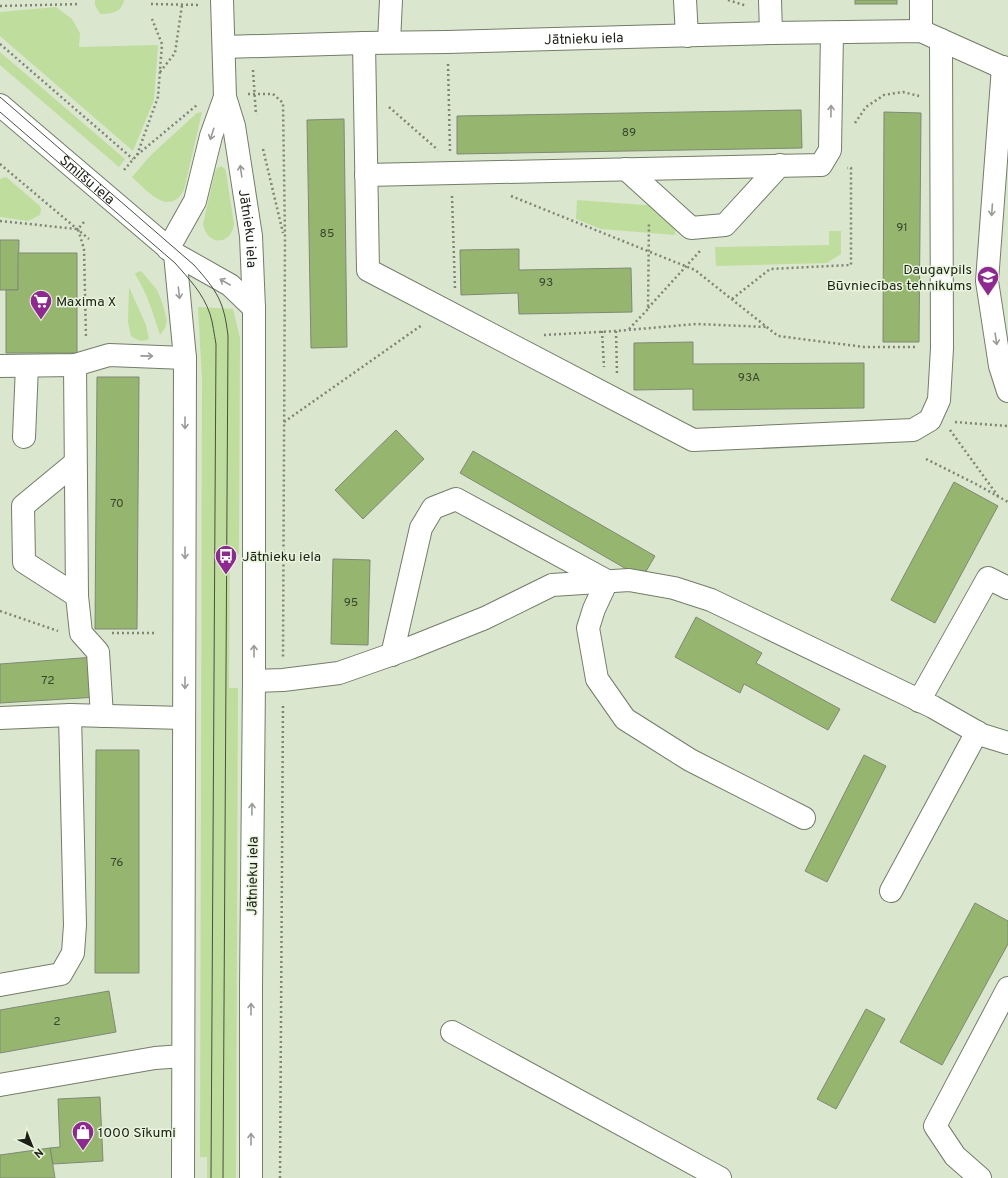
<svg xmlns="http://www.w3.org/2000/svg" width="1008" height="1178" viewBox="0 0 1008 1178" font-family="Overpass,sans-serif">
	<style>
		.green { fill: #bfdd9d }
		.building { fill: #96b670; stroke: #7e8974 }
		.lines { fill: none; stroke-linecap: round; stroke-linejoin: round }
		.minor-casing { stroke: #737d68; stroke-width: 24 }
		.path { stroke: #7d8575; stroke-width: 2.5; stroke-dasharray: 2 3; stroke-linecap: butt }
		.minor { stroke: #fff; stroke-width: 22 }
		.tram { stroke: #4a4f43; stroke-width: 1 }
		.oneway { stroke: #999b97 }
		.labels { text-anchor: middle; stroke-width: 3; stroke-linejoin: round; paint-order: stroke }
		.number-label { font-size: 12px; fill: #3a462d }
		.street-label { font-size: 14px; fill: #1c2017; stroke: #e8f4dc }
		.poi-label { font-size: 14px; fill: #1c2017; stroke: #e8f4dc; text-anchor: start }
	</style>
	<rect width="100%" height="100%" fill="#dbe6cf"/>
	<g class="green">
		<path d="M95,0H124C122,13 110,14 100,14L95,5Z"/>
		<polygon points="56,7 72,19 80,33 79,47 158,45 154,100 133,151 0,36 0,12"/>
		<polygon points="0,52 125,159 119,167 0,65"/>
		<path d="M202,112L184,190C168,218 147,190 132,177L151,155L197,113Z"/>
		<path d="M221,166L225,169L226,172L234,224C231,246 207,246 203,224L215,172L217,168Z"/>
		<polygon points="6,177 40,206 41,210 40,215 28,221 0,217 0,179"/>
		<polygon points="577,200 658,206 676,223 675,235 601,229 576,219"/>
		<polygon points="829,231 841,231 841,254 827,263 716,266 715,247 829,245"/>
		<path d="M139,271L142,272L157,290L162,302L167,320L165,328L160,335C153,313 147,293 135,274Z"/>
		<path d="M129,287L146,325L149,339C142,342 138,341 131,336L128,322Z"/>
		<polygon points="198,307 233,309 240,338 239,554 230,555 229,688 238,688 236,1178 207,1178 207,1157 200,1157 202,380"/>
	</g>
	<g class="building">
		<rect x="855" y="0" width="42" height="4"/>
		<polygon points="801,110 802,148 457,154 457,116"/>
		<polygon points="884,112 921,113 919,342 883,342"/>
		<polygon points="344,119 347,347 311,348 307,120"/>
		<polygon points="0,240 19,240 18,290 0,290"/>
		<polygon points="519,249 519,270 631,268 632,312 519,314 518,293 461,295 460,250"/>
		<polygon points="18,253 77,253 77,353 6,353 6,290 18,290"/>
		<polygon points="693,342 693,364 864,363 864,408 693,410 693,389 634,390 634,343"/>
		<polygon points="97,377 139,377 137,629 95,629"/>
		<polygon points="396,430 424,459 363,519 335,490"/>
		<polygon points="473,451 655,556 642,578 460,473"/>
		<polygon points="954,482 998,506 935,623 891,600"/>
		<polygon points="333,559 370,560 368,645 331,644"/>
		<polygon points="696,617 762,653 756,663 840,709 828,730 744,684 740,693 675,657"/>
		<polygon points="95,657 98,697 0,703 0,664"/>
		<polygon points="96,750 139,750 139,973 95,973"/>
		<polygon points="864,755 886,766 827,882 805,871"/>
		<polygon points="975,903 1008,921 1008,944 942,1065 900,1042"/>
		<polygon points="109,991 116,1032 0,1053 0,1010"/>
		<polygon points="866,1009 885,1019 836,1109 817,1099"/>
		<polygon points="100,1097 103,1161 53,1164 50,1148 60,1147 58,1099"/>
		<polygon points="50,1148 55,1178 0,1178 0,1155"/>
	</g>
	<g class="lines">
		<g class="minor-casing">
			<g id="minor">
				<path id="s1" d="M222,0L225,97L234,126L251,236L254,308V681L251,988V1178"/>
				<polyline points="685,0 687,36"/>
				<polyline points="770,0 771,33"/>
				<polyline points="921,0 921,31"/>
				<polyline points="389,42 391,0"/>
				<polyline points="364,43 368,270 693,440 913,430 930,420 939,400 942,348 941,40"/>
				<path id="s2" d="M224,47L364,43L447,42L771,33L921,31L1008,70"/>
				<polyline points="1003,67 987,281 1000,366 1008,391"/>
				<path id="s3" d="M0,105L175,254L230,285L254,308"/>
				<polyline points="626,169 691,228 725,225 780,165"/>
				<polyline points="366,175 821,165 830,150 832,33"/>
				<polyline points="168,249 195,201 211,136 225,97"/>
				<polyline points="175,254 185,358 183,1178"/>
				<polyline points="75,365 77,596 81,633 98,652 102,716"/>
				<polyline points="0,366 75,365 109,355 185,358"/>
				<polyline points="24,437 27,366"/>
				<polyline points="75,463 23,506 24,562 77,596"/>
				<polyline points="392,655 421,528 433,508 456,499 607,581 594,609 588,628 597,679 625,719 690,760 804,818"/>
				<polyline points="254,681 283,680 339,673 410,648 485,618 552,585 629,580 674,588 711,600 933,707 982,735 1008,743"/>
				<polyline points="919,701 988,578 1008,588"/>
				<polyline points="0,718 70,715 184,718"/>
				<polyline points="891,891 977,732"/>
				<polyline points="0,985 61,974 73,953 75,925 70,715"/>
				<polyline points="452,1032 720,1178"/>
				<polyline points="0,1085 155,1058 183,1056"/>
				<polyline points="980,1178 955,1156 935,1126 1008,988"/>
			</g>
		</g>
		<g class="path">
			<polyline points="728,0 747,6"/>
			<polyline points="151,4 200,5"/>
			<polyline points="0,6 80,4"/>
			<polyline points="0,44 133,159"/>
			<polyline points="448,64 450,151"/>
			<polyline points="253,70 256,115"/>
			<polyline points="160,72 175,53 182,5"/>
			<polyline points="248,94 273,94 283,103 285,238 283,658"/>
			<polyline points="389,107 438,150"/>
			<polyline points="855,123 866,107 884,95 903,92 919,96"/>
			<polyline points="263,149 283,233"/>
			<polyline points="137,155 158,97 162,44 152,19"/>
			<polyline points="0,164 89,239"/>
			<polyline points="124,170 137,155 197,105"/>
			<polyline points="452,196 455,289"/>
			<polyline points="511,196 695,270 778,336 864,347 918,347"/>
			<polyline points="0,221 77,229"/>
			<polyline points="84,222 78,229 84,249 86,338"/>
			<polyline points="732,299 770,269 851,265 851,168 847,168"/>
			<polyline points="648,308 700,251"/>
			<polyline points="629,329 648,309 649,222"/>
			<polyline points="602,331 604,367"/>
			<polyline points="616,331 617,374"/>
			<polyline points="544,335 616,331 696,324 767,327"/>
			<polyline points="284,422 422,325"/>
			<polyline points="955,422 1008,426"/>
			<polyline points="950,430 998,496"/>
			<polyline points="926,459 976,484 1008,502"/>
			<polyline points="0,611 58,631"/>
			<polyline points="112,633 156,633"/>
			<polyline points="280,1178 283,703"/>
		</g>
		<use href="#minor" class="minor"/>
		<g class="tram">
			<path d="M0,97L194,265C217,291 224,301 228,336L223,1178"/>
			<path d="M0,112L175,263C189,279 203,293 210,314C213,323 214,334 216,344L211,1178"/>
		</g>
	</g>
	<defs><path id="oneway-shaft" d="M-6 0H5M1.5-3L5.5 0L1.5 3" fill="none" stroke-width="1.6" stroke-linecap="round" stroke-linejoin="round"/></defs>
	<g class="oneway">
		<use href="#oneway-shaft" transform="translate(831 111) rotate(-89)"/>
		<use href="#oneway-shaft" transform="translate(212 134) rotate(108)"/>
		<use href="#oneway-shaft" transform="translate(241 171) rotate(-98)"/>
		<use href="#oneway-shaft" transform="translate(992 210) rotate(94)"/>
		<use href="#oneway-shaft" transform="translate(225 282) rotate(-150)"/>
		<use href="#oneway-shaft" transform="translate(179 293) rotate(83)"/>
		<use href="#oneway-shaft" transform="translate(996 339) rotate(81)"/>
		<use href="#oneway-shaft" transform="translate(147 356) rotate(1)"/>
		<use href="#oneway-shaft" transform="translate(185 423) rotate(90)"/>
		<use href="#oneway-shaft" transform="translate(185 553) rotate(90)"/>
		<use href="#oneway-shaft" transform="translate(254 651) rotate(-90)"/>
		<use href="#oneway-shaft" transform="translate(185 683) rotate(90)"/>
		<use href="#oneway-shaft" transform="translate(252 809) rotate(-89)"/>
		<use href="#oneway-shaft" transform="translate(251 1009) rotate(-90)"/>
		<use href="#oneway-shaft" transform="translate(251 1139) rotate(-90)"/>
	</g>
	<defs>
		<g id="university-pin" transform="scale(1.15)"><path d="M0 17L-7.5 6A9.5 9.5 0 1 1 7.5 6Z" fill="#8d2991" stroke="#e8f4dc"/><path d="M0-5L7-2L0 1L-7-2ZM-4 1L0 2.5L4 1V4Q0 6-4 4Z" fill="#fff"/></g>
		<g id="supermarket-pin" transform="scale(1.15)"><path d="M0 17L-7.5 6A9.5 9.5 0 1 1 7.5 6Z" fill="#8d2991" stroke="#e8f4dc"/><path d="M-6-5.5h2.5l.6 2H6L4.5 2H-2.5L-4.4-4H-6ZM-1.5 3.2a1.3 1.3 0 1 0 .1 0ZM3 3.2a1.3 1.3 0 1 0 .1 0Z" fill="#fff"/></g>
		<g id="bus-pin" transform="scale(1.15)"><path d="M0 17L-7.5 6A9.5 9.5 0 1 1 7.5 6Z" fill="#8d2991" stroke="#e8f4dc"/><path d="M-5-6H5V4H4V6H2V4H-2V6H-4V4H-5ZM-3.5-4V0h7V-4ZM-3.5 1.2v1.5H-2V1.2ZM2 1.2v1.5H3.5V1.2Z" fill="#fff"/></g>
		<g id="shop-pin" transform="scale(1.15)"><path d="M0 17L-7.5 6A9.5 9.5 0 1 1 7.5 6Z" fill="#8d2991" stroke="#e8f4dc"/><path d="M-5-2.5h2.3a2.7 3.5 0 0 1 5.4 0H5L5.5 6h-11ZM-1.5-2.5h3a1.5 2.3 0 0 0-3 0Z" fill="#fff"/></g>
	</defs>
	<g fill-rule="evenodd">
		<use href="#university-pin" x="988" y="277"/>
		<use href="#supermarket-pin" x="41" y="301"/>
		<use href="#bus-pin" x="226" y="556"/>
		<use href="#shop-pin" x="83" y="1132"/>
	</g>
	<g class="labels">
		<g class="number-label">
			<text x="629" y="136">89</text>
			<text x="902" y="231">91</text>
			<text x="327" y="237">85</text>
			<text x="546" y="286">93</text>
			<text x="749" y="381">93A</text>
			<text x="117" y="507">70</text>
			<text x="351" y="606">95</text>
			<text x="48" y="684">72</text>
			<text x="117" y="866">76</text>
			<text x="57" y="1025">2</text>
		</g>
		<g class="street-label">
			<text dy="5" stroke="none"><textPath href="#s2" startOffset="360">Jātnieku iela</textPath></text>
			<text dy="5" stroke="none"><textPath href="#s3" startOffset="115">Smilšu iela</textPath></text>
			<text dy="5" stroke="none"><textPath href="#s1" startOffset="231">Jātnieku iela</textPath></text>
			<text transform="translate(252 876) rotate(-89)" y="5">Jātnieku iela</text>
		</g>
		<g class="poi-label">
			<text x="972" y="274" text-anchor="end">Daugavpils<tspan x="972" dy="16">Būvniecības tehnikums</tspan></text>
			<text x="56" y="306">Maxima X</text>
			<text x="242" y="561">Jātnieku iela</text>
			<text x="98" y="1137">1000 Sīkumi</text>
		</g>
	</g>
	<g transform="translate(32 1146) rotate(137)" stroke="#e8f4dc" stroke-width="3" paint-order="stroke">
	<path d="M0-3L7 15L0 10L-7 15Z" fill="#1c2017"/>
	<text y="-6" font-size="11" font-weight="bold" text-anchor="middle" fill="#1c2017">N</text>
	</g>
</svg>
